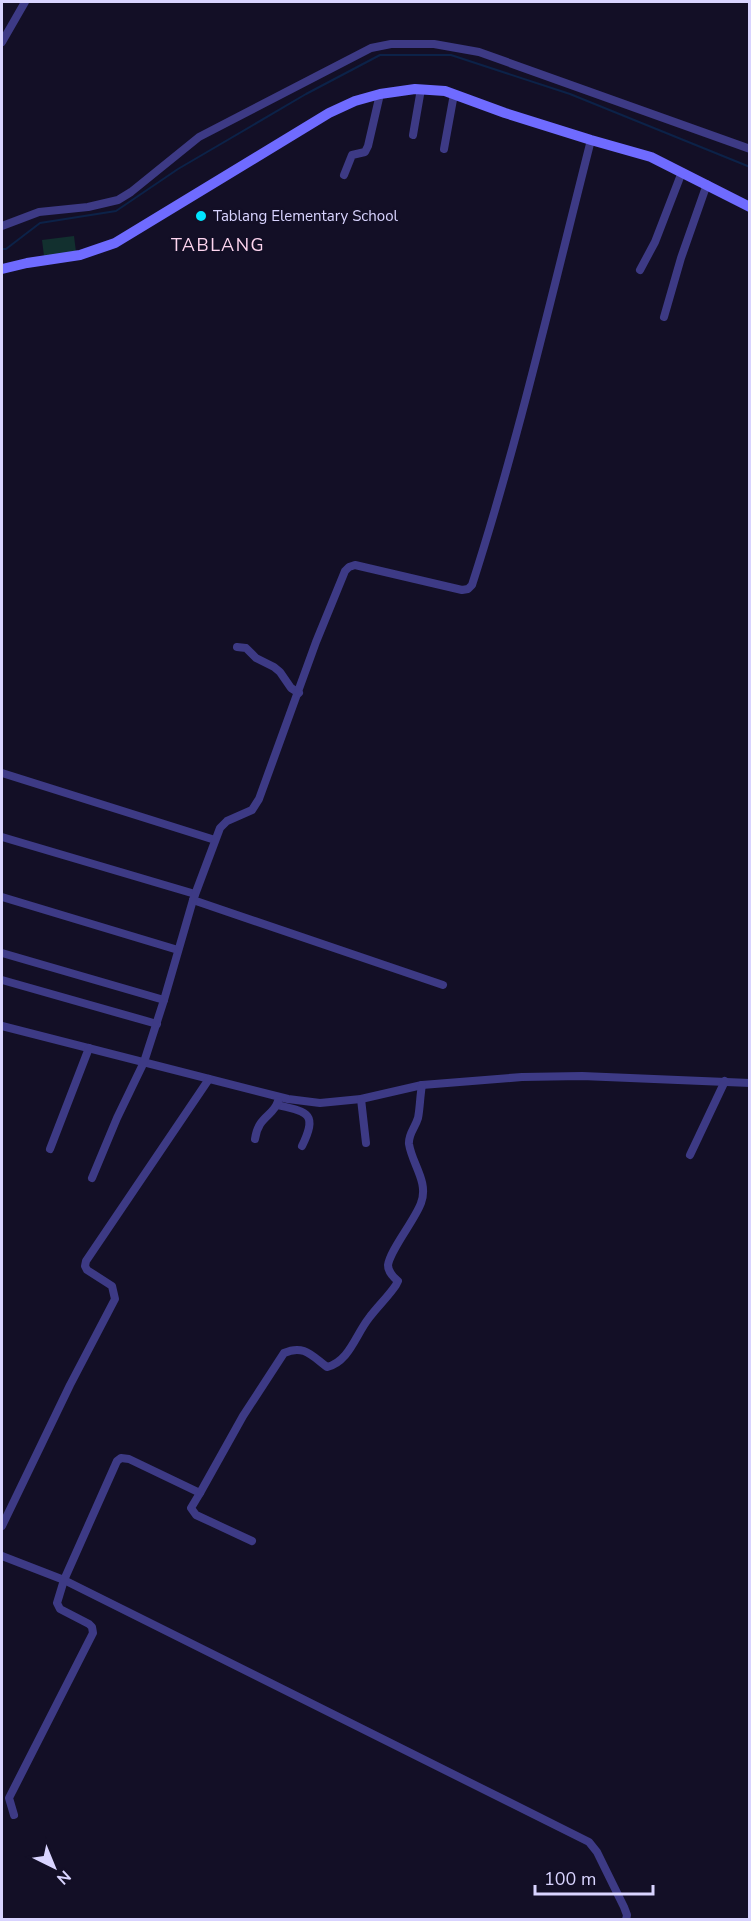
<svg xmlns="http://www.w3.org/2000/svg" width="751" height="1921" viewBox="0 0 751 1921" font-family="'Nunito Sans',sans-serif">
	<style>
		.green { fill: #12302f }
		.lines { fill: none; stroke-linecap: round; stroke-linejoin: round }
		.stream { stroke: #0c2248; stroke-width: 2 }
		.street { stroke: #3d3a85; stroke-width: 8 }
		.secondary { stroke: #6f6bff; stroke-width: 10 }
		.poi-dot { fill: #00e5ff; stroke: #130f26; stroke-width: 2 }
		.labels { text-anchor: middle; stroke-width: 4.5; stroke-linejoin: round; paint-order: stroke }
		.poi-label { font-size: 15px; fill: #d9d4ff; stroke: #130f26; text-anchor: start }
		.quarter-label { font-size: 18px; letter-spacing: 1.5px; fill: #ffd6f0; stroke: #130f26 }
	</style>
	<rect width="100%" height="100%" fill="#130f26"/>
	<polygon class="green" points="74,236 76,252 44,256 42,240"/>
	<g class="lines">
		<polyline class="stream" points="2,249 6,249 40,223 116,211 178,169 306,94 380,55 451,55 570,94 750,167"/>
		<g class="street">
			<polyline points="2,42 25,2"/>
			<polyline points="413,135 421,89"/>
			<polyline points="444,149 454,94"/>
			<polyline points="344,175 352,155 365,152 368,146 380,94"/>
			<polyline points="2,226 39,212 88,207 118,200 131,192 199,137 371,48 391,44 434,44 479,52 750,149"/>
			<polyline points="640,270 655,242 682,172"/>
			<polyline points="664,317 681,258 707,184"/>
			<polyline points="237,647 246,648 256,658 274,667 280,672 291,688 299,693"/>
			<polyline points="2,773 215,840"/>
			<polyline points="2,837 195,894"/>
			<polyline points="2,897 178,950"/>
			<polyline points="193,900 443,985"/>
			<polyline points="2,953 164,1000"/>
			<polyline points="2,980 157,1024"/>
			<polyline points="2,1026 288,1099 320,1103 361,1099 422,1085 522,1077 582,1076 750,1083"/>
			<polyline points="361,1099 366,1143"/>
			<path d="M277,1105C308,1112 318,1113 302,1146"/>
			<path d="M255,1139C258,1116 274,1116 278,1101"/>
			<polyline points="50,1149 89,1048"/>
			<polyline points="690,1155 725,1081"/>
			<path d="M92,1178L117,1118L144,1062L164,1000L193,900L220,828L227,821L252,810L259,799L316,642L345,571L349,567L355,565L462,590L468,589L472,585C519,439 553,289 591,140"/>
			<polyline points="200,1493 191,1508 196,1515 252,1541"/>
			<polyline points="2,1526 70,1385 115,1299 112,1286 87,1270 85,1266 86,1261 209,1079"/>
			<polyline points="2,1556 64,1580 589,1842 597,1852 624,1907 627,1915 626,1920"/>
			<path d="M14,1815L9,1798L93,1633L92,1627L89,1624L60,1609L57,1603L64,1580L117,1461L121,1458L129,1459L200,1493L243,1416L284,1353C304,1344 312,1356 327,1367C349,1362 356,1334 369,1318C377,1307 388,1297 396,1285L398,1281C393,1277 388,1272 388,1265C390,1250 415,1220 421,1203C429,1182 412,1164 409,1144C408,1134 415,1128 418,1118C420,1108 420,1096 422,1085"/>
		</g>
		<polyline class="secondary" points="2,269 27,263 80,255 115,243 329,113 355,101 380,94 415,89 445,91 505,113 591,140 651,157 750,207"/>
	</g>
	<circle class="poi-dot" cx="201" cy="216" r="6"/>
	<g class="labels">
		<g class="poi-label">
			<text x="213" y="221">Tablang Elementary School</text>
		</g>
		<g class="quarter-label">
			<text x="218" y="251">TABLANG</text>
		</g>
	</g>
	<rect width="751" height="1921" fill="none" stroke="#d9d4ff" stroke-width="6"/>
	<g transform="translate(54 1867) rotate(137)" stroke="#130f26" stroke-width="4.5" paint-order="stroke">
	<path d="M0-4.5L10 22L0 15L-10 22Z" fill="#d9d4ff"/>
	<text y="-9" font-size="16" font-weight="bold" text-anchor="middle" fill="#d9d4ff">N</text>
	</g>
	<path d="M535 1885v9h118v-9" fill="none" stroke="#d9d4ff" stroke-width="3"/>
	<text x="544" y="1885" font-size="18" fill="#d9d4ff" stroke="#130f26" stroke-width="4.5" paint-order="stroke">100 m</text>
</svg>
